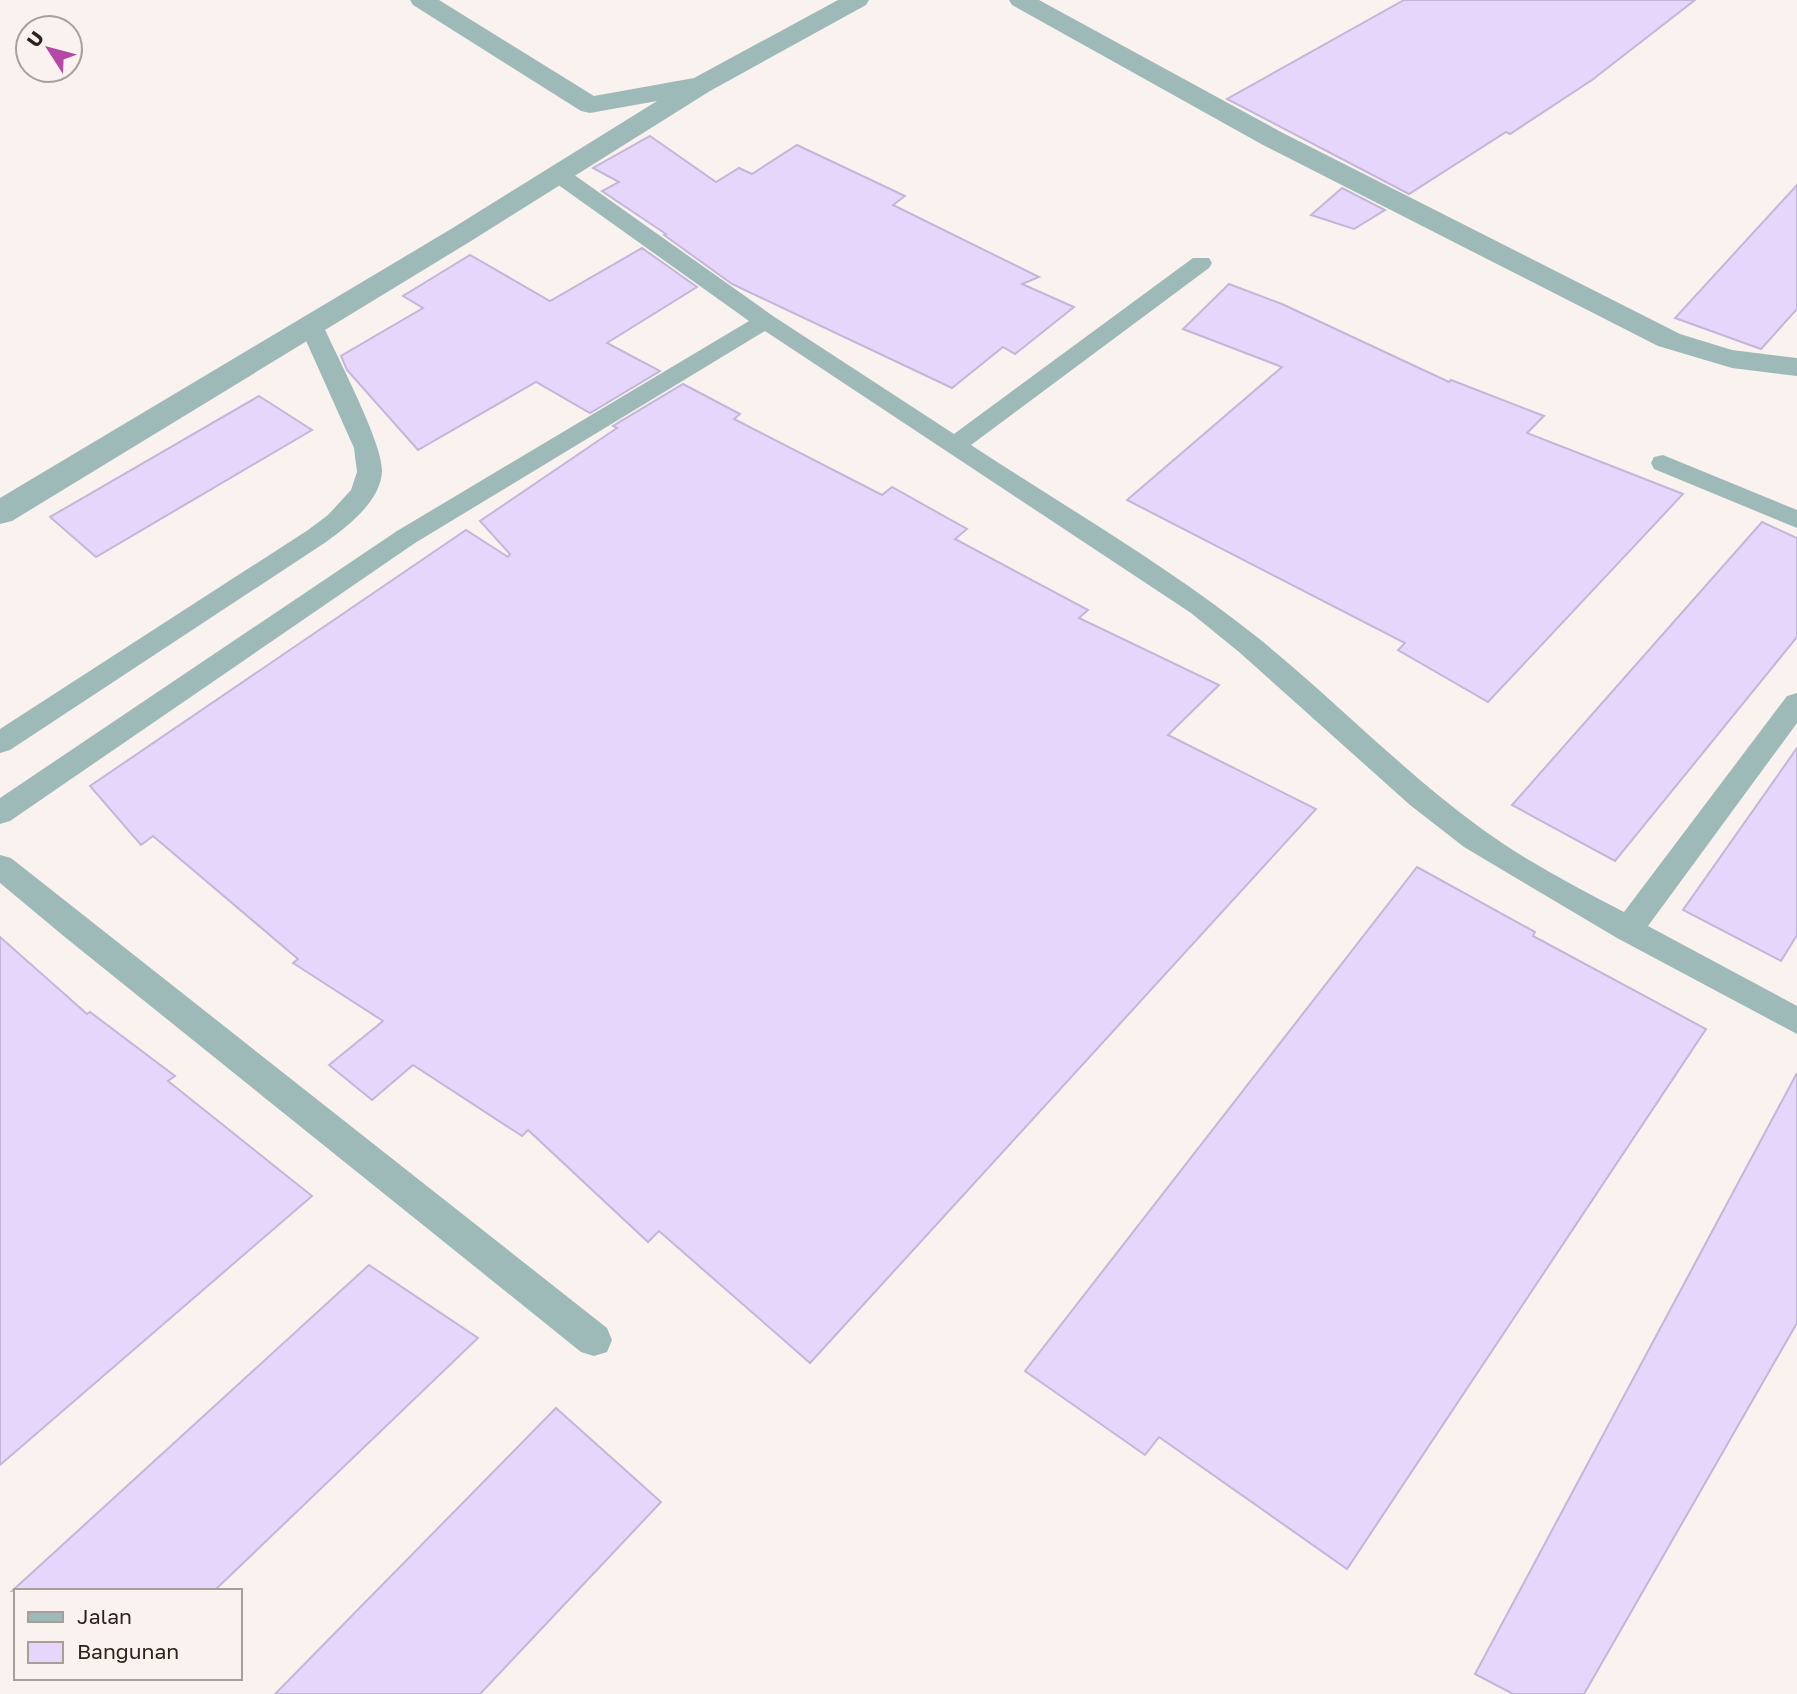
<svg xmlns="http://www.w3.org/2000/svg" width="1797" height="1694" viewBox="0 0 1797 1694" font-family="'Golos Text',sans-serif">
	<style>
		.building { fill: #e6d6fc; stroke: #c4b6d8; stroke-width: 2 }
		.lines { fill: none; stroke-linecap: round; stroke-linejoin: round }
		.lane { fill: #9ebab8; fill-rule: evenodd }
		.street { fill: #9ebab8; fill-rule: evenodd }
	</style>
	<rect width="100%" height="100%" fill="#faf2ef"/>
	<g class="building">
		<polygon points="1404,0 1695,0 1592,80 1510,134 1506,132 1409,194 1227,99"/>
		<polygon points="650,136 716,182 739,168 752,174 797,145 905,196 893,205 1039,277 1022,284 1074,307 1015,354 1003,347 952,388 732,284 664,235 666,234 602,191 619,182 593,168"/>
		<polygon points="1797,185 1797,309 1761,349 1675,318"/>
		<polygon points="1342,188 1385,210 1354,229 1311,215"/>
		<polygon points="642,248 697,287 607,343 660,371 590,413 536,382 418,450 347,370 341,356 423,308 403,296 470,255 550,301"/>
		<polygon points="1229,284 1282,304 1449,382 1451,380 1544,416 1527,433 1683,494 1488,702 1398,650 1405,643 1127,500 1282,367 1183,329"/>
		<polygon points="683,384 740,414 734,419 882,495 892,487 967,529 955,539 1088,610 1079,618 1219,685 1168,735 1316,809 810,1363 659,1231 648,1242 528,1130 522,1136 413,1065 372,1100 329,1065 383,1021 293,963 298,959 153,836 141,845 90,786 466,530 508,557 510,554 480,521 617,428 613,426"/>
		<polygon points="259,396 312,430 96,557 50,517"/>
		<polygon points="1762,522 1797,538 1797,637 1615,861 1512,805"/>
		<polygon points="1797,748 1797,935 1781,961 1683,910"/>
		<polygon points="1417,867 1535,932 1533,936 1706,1029 1347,1569 1159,1437 1145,1455 1025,1371"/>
		<polygon points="0,937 87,1014 90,1012 175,1076 168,1081 312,1196 0,1465"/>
		<polygon points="1797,1073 1797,1323 1584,1694 1513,1694 1475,1674"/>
		<polygon points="369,1265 478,1338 214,1591 12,1591"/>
		<polygon points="556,1408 661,1502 480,1694 275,1694"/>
	</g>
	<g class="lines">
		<g class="lane">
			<path d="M558,168L566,169L773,316L954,434L1193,258H1209L1212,263L1209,268L971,445C1067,508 1168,566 1257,637C1334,699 1402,771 1482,829C1526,861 1576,887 1624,912L1787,696L1797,693V723L1648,926L1797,1006V1034L1617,938L1464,847L1410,805L1239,652L1191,613L765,331L415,543L10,821L0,824V798L397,531L749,321L550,179L547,174L550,169Z"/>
			<path d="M311,318L319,320L323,325C336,355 383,443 382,471C381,501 348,526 326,542L10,750L0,753V729L308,530L328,515L351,490L357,472L354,448L299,325L303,320Z"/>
			<polygon points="1663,455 1797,510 1797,528 1654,469 1651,463 1654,457"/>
			<polygon points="0,855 11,858 607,1328 612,1340 607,1352 594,1356 581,1352 66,938 0,883"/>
		</g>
		<g class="street">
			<polygon points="410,0 439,0 594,96 694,78 838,0 869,0 866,5 710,91 471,241 12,521 0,524 0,498 451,229 657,101 590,113 581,111 413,5"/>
			<polygon points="1009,0 1039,0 1283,133 1680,334 1732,350 1797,358 1797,376 1732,368 1658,346 1263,145 1012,5"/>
		</g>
	</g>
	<rect x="14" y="1589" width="228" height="91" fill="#faf2ef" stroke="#a99e9a" stroke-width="2"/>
	<rect x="28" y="1612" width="35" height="10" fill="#9ebab8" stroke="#a99e9a" stroke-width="2"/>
	<text x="77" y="1624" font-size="21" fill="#2f211b">Jalan</text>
	<rect x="28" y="1642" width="35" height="21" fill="#e6d6fc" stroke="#a99e9a" stroke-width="2"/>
	<text x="77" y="1659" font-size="21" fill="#2f211b">Bangunan</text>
	<g transform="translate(49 49) rotate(306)"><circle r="33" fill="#faf2ef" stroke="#a99e9a" stroke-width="2"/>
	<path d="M0-5L12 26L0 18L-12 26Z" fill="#b547a6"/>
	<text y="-10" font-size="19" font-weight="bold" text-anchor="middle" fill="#2f211b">U</text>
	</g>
</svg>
